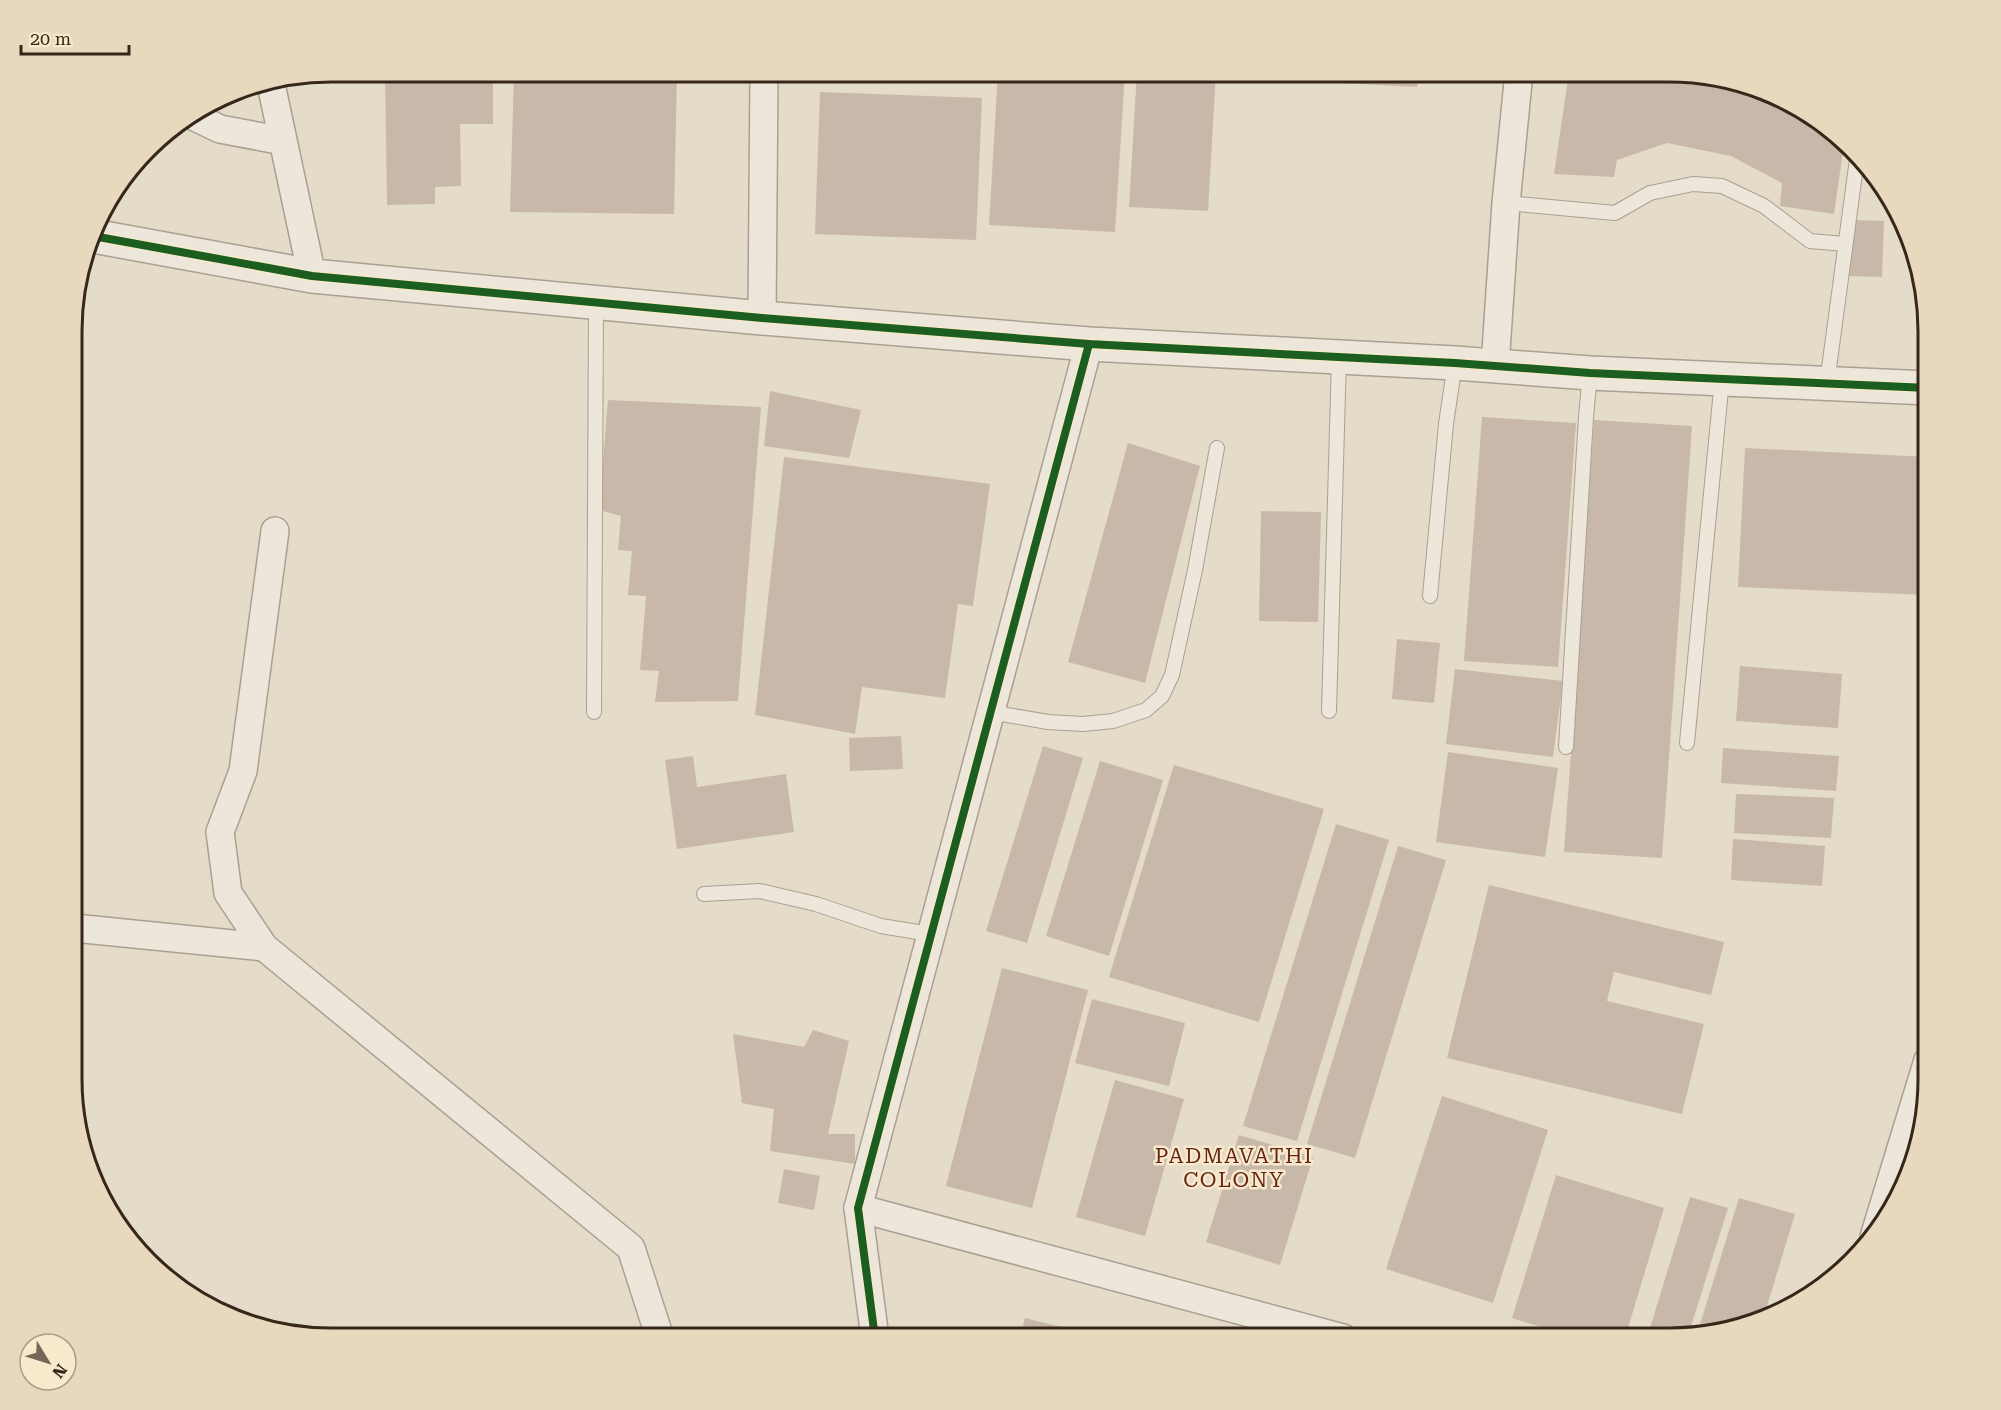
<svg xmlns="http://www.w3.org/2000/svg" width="2001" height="1410" viewBox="0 0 2001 1410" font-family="'Roboto Serif',serif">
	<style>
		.building { fill: #c8b8a9 }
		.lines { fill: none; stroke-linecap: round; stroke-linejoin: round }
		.service-casing { stroke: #a9a092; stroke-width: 16 }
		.minor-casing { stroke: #a9a092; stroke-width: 30 }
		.tertiary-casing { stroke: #a9a092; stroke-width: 36 }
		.service { stroke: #ece6db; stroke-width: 14 }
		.minor { stroke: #ece6db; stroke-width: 27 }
		.tertiary { stroke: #ece6db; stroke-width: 33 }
		.cycleway-casing { stroke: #f7e9cc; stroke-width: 11 }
		.cycleway { stroke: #1b5e20; stroke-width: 8 }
		.labels { text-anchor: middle; stroke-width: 5; stroke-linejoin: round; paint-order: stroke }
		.neighbourhood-label { font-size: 21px; letter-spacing: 1.5px; fill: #662517; stroke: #f7e9cc }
		.rim { fill: none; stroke: #37271b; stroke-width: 3 }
	</style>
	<rect width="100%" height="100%" fill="#e4dbc8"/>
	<g class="building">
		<polygon points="385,72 493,72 493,124 460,124 461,186 435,187 435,204 387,205"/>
		<polygon points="514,72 677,72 674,214 510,212"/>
		<polygon points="998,72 1125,72 1115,232 989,225"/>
		<polygon points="1137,72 1216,72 1208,211 1129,207"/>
		<polygon points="1244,72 1418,72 1417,87 1244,78"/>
		<polygon points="1569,72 1686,73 1753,86 1827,125 1844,144 1834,214 1780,206 1782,183 1731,156 1667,143 1617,160 1614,177 1554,174"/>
		<polygon points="820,92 982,98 976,240 815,234"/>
		<polygon points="1879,184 1892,199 1878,198"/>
		<polygon points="1851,220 1884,221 1882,277 1849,276"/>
		<polygon points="770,391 861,410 849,458 764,446"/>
		<polygon points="608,400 761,407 738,701 655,702 659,671 640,670 646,596 628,595 632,551 618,550 621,516 599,510"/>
		<polygon points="1482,417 1576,423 1558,667 1464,661"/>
		<polygon points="1594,420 1692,426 1662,858 1564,852"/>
		<polygon points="1128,443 1200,466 1145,683 1068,662"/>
		<polygon points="1745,448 1928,457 1928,595 1738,587"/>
		<polygon points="784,457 990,484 973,606 958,604 945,698 862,687 855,734 755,715"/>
		<polygon points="1261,511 1321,512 1318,622 1259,621"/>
		<polygon points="1397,639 1440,643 1434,703 1392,699"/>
		<polygon points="1740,666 1842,674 1838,728 1736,721"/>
		<polygon points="1455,669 1563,681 1553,757 1446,744"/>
		<polygon points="901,736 903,769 850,771 849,738"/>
		<polygon points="1043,746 1083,758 1027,943 986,931"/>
		<polygon points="1723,748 1839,756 1836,791 1721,783"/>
		<polygon points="1448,752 1558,768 1545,857 1436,842"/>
		<polygon points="693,756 697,787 786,774 794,832 677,849 665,760"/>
		<polygon points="1100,761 1163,780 1109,956 1046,936"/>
		<polygon points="1174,765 1324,809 1259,1022 1109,977"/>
		<polygon points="1736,794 1834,798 1831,838 1734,833"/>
		<polygon points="1336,824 1389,840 1297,1141 1243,1126"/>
		<polygon points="1733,839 1825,846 1822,886 1731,880"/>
		<polygon points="1398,846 1446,860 1355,1158 1307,1144"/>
		<polygon points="1489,885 1724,942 1711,995 1614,972 1607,1001 1704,1024 1682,1114 1447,1058"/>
		<polygon points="1002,968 1088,990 1032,1208 946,1186"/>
		<polygon points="1092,999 1185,1023 1169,1086 1075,1063"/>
		<polygon points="813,1030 849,1041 828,1134 855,1134 855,1164 770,1151 774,1109 742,1103 733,1034 804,1047"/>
		<polygon points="1115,1080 1184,1099 1145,1236 1076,1217"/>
		<polygon points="1442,1096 1548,1130 1493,1303 1386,1269"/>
		<polygon points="1239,1135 1313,1157 1280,1265 1206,1242"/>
		<polygon points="784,1169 820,1176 814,1210 778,1203"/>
		<polygon points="1556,1175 1664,1208 1625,1338 1578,1338 1512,1318"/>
		<polygon points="1690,1197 1728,1208 1689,1333 1670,1338 1647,1338"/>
		<polygon points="1739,1198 1795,1214 1764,1316 1698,1331"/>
		<polygon points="1025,1318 1077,1331 1076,1338 1020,1338"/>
	</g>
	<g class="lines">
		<g class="service-casing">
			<g id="service">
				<polyline points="1506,203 1615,213 1650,193 1693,184 1722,186 1764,206 1810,241 1845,244"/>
				<polyline points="1827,383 1857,159"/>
				<polyline points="1430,596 1446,424 1455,363"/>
				<polyline points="1329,711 1339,358"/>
				<polyline points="594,712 596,303"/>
				<polyline points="990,712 1048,722 1083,724 1113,721 1146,710 1162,696 1172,675 1195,570 1217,448"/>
				<polyline points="1687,743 1722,379"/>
				<polyline points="1566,747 1586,417 1590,373"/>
				<polyline points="704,894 760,891 816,904 881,926 930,934"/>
			</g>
		</g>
		<g class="minor-casing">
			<g id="minor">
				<polyline points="271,84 312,276"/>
				<polyline points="193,116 220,129 283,141"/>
				<polyline points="762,318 764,72"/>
				<polyline points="1495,366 1506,203 1519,72"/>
				<polyline points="275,531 243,771 220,832 228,893 264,947 631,1248 660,1338"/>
				<polyline points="74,928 264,947"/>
				<polyline points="858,1208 1343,1338"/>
				<polyline points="1874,1237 1928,1060"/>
				<polyline points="875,1338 858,1208 1089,344"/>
			</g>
		</g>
		<g class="tertiary-casing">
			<polyline id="tertiary" points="93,236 312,276 762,318 1089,344 1455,363 1590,373 1928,388"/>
		</g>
		<use href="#service" class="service"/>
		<use href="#minor" class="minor"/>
		<use href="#tertiary" class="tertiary"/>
		<g class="cycleway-casing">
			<g id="cycleway">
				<polyline points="93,236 312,276 762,318 1089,344 1455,363 1590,373 1928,388"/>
				<polyline points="875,1338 858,1208 1089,344"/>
			</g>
		</g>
		<use href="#cycleway" class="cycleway"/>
	</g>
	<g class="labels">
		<g class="neighbourhood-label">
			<text x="1234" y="1163">PADMAVATHI<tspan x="1234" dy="24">COLONY</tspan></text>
		</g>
	</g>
	<path d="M0 0H2001V1410H0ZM331 82H1669A249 249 0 0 1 1918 331V1079A249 249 0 0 1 1669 1328H331A249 249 0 0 1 82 1079V331A249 249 0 0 1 331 82Z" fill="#e8d9be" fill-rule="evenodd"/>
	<path class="rim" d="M331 82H1669A249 249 0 0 1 1918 331V1079A249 249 0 0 1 1669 1328H331A249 249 0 0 1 82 1079V331A249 249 0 0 1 331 82Z"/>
	<g transform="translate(48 1362) rotate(128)"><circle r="28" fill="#f7e9cc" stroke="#aa9b85" stroke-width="1.5"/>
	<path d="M0-4.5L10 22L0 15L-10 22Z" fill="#746658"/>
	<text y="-9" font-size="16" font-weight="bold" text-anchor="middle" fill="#37271b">N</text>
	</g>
	<path d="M21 45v9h108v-9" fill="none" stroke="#37271b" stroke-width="3"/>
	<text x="30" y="45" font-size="18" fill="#37271b" stroke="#f7e9cc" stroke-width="4.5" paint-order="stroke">20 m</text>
</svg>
